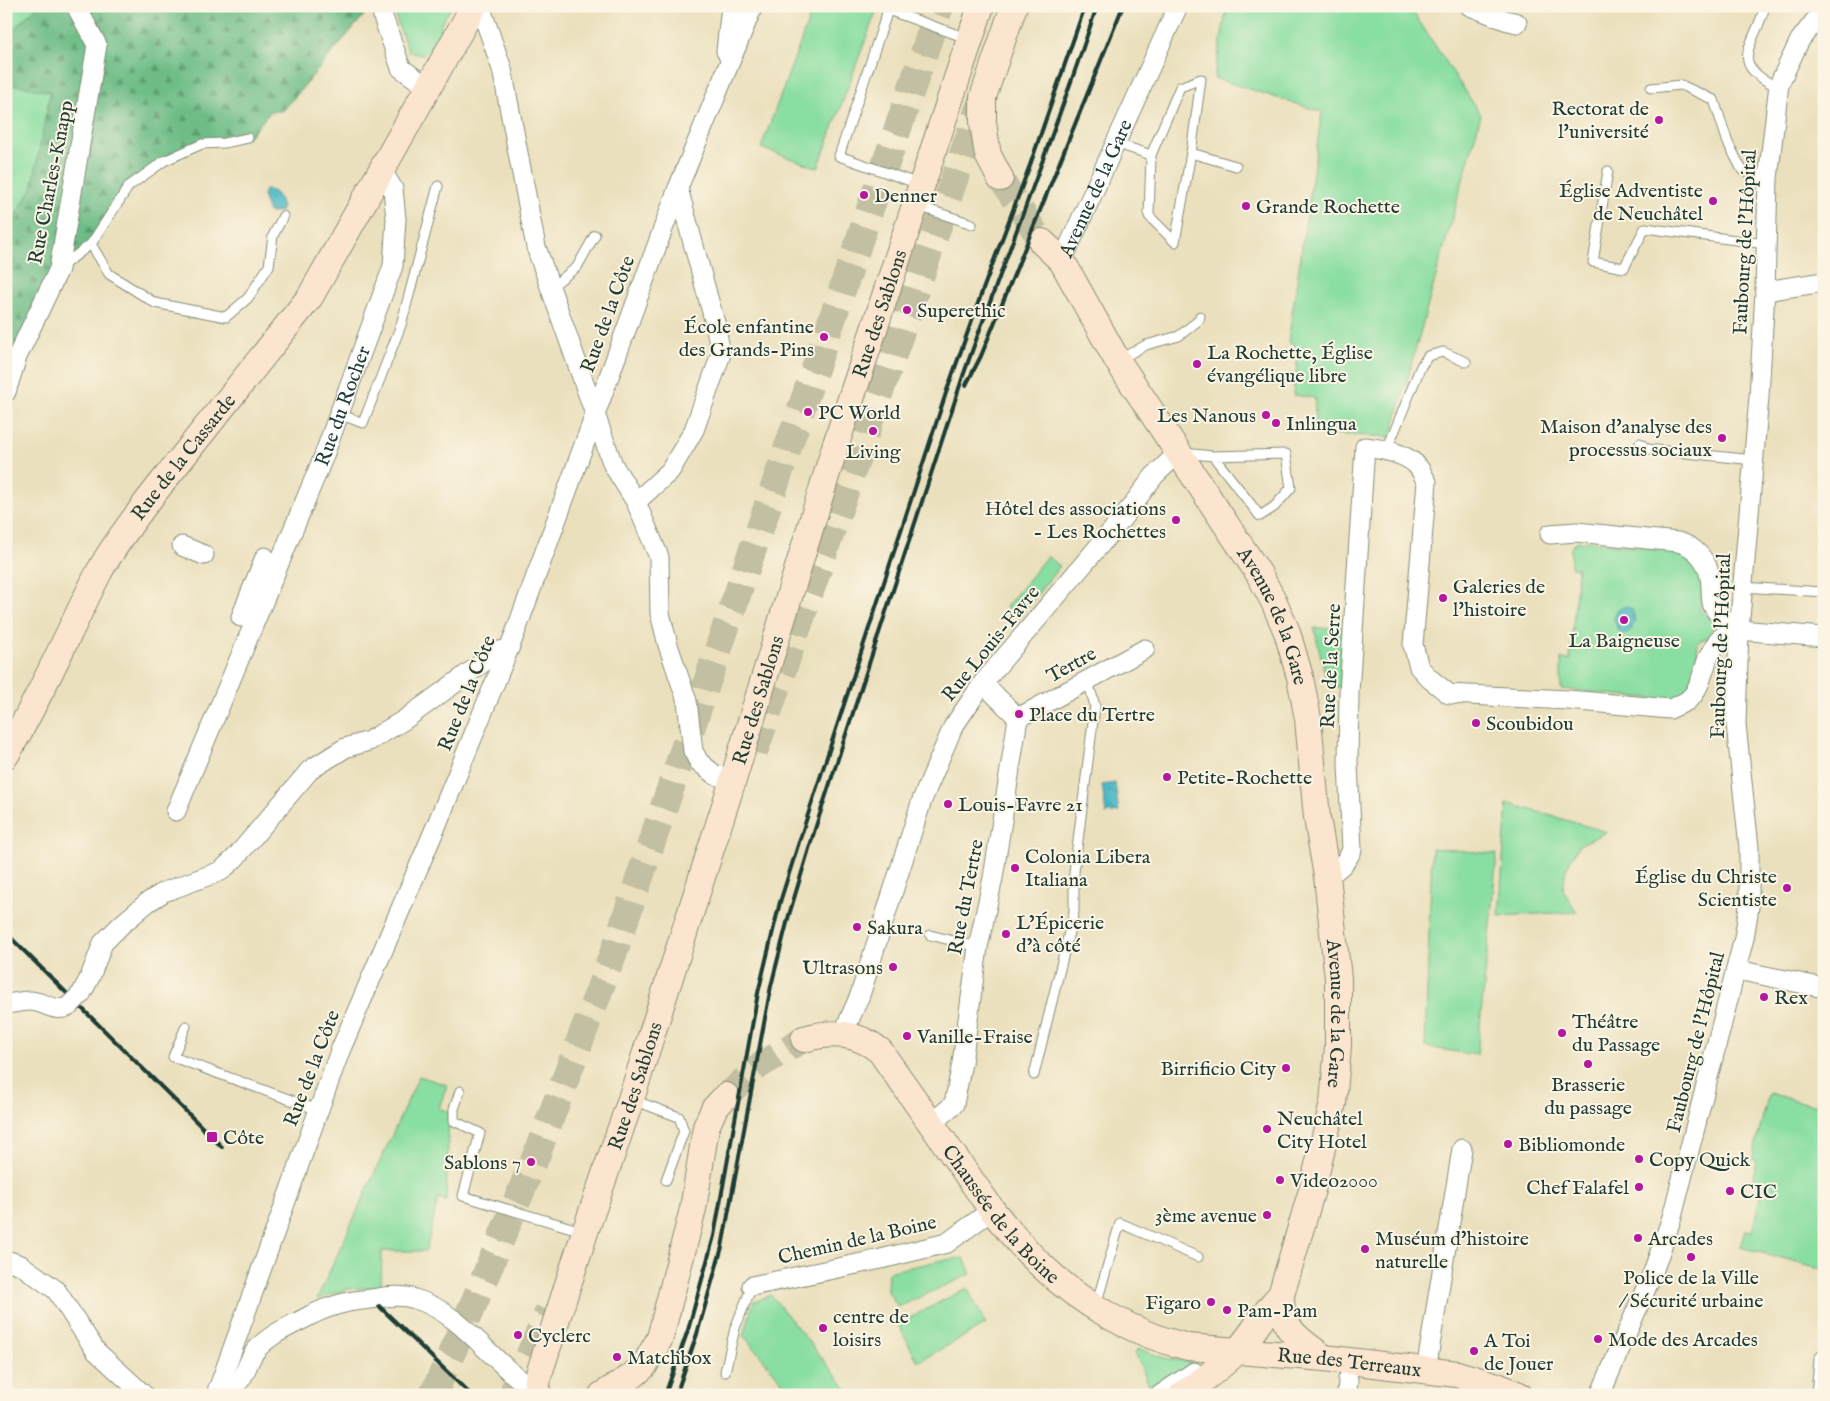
<svg xmlns="http://www.w3.org/2000/svg" width="1830" height="1401" viewBox="0 0 1830 1401" font-family="'IM FELL English',serif">
	<style>
		.forest { fill: url(#forest-firs); stroke: #467d5e }
		.green { fill: #89dea1; stroke: #548e6a }
		.water { fill: url(#water-ripples); stroke: #357b7c }
		.lines { fill: none; stroke-linecap: round; stroke-linejoin: round }
		.secondary-tunnel { stroke: #c2bfa2; stroke-width: 26; stroke-dasharray: 26 13; stroke-linecap: butt }
		.highway-tunnel { stroke: #c2bfa2; stroke-width: 28; stroke-dasharray: 28 14; stroke-linecap: butt }
		.lane-casing { stroke: #858e78; stroke-width: 11 }
		.street-casing { stroke: #858e78; stroke-width: 21 }
		.secondary-casing { stroke: #858e78; stroke-width: 28 }
		.lane { stroke: #fff; stroke-width: 9 }
		.street { stroke: #fff; stroke-width: 19 }
		.secondary { stroke: #fce5cf; stroke-width: 26 }
		.rail { stroke: #1f3d34; stroke-width: 4 }
		.street-bridge-casing { stroke: #858e78; stroke-width: 21; stroke-linecap: butt }
		.street-bridge { stroke: #fff; stroke-width: 19 }
		.poi-dot { fill: #b5179e; stroke: #fcf5e5; stroke-width: 2 }
		.labels { text-anchor: middle; stroke-width: 4; stroke-linejoin: round; paint-order: stroke }
		.poi-label { font-size: 20px; fill: #1f3d34; stroke: #fcf5e5; text-anchor: start }
		.street-label { font-size: 20px; fill: #1f3d34; stroke: #fcf5e5 }
	</style>
	<defs>
		<pattern id="forest-firs" width="22" height="20" patternUnits="userSpaceOnUse" patternTransform="scale(1.25)"><rect width="22" height="20" fill="#6ebd87"/><path d="M5 1l3.5 6h-7zM16 11l3.5 6h-7z" fill="#5a9b6f"/></pattern>
		<pattern id="water-ripples" width="26" height="14" patternUnits="userSpaceOnUse" patternTransform="scale(1.25)"><rect width="26" height="14" fill="#4bb9c5"/><path d="M2 4q2-2 4 0t4 0M15 11q2-2 4 0t4 0" fill="none" stroke="#3e98a1"/></pattern>
	</defs>
	<rect width="100%" height="100%" fill="#fcf5e5"/>
	<filter id="ink" filterUnits="userSpaceOnUse"><feTurbulence type="fractalNoise" baseFrequency=".02" numOctaves="2"/><feDisplacementMap in="SourceGraphic" scale="10" xChannelSelector="R" yChannelSelector="G"/><feConvolveMatrix kernelMatrix="1 2 1 2 8 2 1 2 1" color-interpolation-filters="sRGB"/></filter>
	<filter id="wash" filterUnits="userSpaceOnUse"><feTurbulence type="fractalNoise" baseFrequency=".0096" numOctaves="4" result="noise"/><feDisplacementMap in="SourceGraphic" scale="20" xChannelSelector="R" yChannelSelector="G"/><feGaussianBlur stdDeviation="1.12" result="paint"/><feColorMatrix in="noise" values="0 0 0 0 0 0 0 0 0 0 0 0 0 0 0 0 0 1.4 0 .05"/><feComposite in="paint" operator="in"/></filter>
	<g filter="url(#wash)">
		<rect width="100%" height="100%" fill="#ebe0bd"/>
		<polygon class="forest" points="38,6 371,7 283,111 271,111 248,138 202,144 129,186 91,244 59,269 6,392 6,230 32,188 50,92 6,83 6,35"/>
		<g class="green">
			<polygon points="6,6 38,6 6,35"/>
			<polygon points="395,6 452,6 440,25 446,30 438,46 421,55 409,52 397,22"/>
			<polygon points="814,6 878,6 818,168 761,148"/>
			<polygon points="1227,6 1409,6 1481,115 1391,437 1314,433 1315,398 1293,395 1299,348 1288,342 1322,112 1214,78"/>
			<polygon points="6,83 50,92 32,188 6,230"/>
			<path d="M1588,541L1681,552C1709,564 1702,584 1700,610L1713,621L1712,635L1698,642L1695,684L1673,701L1561,689V659L1570,660L1578,568L1571,567V548L1576,542Z"/>
			<polygon points="1047,556 1060,566 1019,617 1006,607"/>
			<polygon points="1314,628 1346,628 1340,687 1328,686"/>
			<polygon points="1507,803 1607,832 1579,845 1566,869 1563,890 1577,912 1499,916"/>
			<polygon points="1432,848 1497,854 1477,1055 1425,1047"/>
			<polygon points="419,1076 447,1085 439,1108 449,1112 446,1201 438,1199 426,1251 382,1251 381,1287 349,1289 317,1299"/>
			<polygon points="1769,1093 1824,1108 1823,1269 1740,1247 1745,1230 1752,1231 1763,1184 1752,1181 1757,1161 1752,1159"/>
			<polygon points="964,1258 971,1274 898,1307 887,1290 888,1272 942,1260"/>
			<polygon points="967,1288 986,1324 918,1362 898,1324"/>
			<polygon points="771,1295 852,1395 793,1395 744,1336 753,1302"/>
			<polygon points="1138,1349 1165,1358 1193,1363 1154,1390 1151,1389 1135,1353"/>
		</g>
		<g class="water">
			<path d="M265,190C277,189 280,198 282,208L279,212L272,213L268,211L263,195Z"/>
			<polygon points="1625,606 1632,609 1635,620 1631,630 1624,634 1618,631 1614,618 1617,611"/>
			<polygon points="1115,783 1119,812 1106,814 1102,785"/>
		</g>
	</g>
	<g filter="url(#ink)">
		<g class="lines">
			<g class="secondary-tunnel">
				<polyline points="1000,178 1042,242"/>
				<polyline points="726,1096 759,1066 804,1039"/>
			</g>
			<g class="highway-tunnel">
				<polyline points="754,752 983,97"/>
				<polyline points="433,1395 473,1305 536,1156 615,949 940,6"/>
				<polyline points="512,1395 549,1311"/>
			</g>
			<g class="lane-casing">
				<g id="lane">
					<path d="M1765,6C1755,46 1725,63 1778,87"/>
					<polyline points="1651,88 1681,85 1714,100 1728,143 1742,170 1768,179"/>
					<polyline points="1115,143 1151,155 1149,216 1175,242 1191,153 1236,166"/>
					<polyline points="1151,155 1180,87 1201,79 1191,153"/>
					<polyline points="1608,171 1593,262 1624,268 1645,228 1766,244"/>
					<polyline points="919,184 839,156 888,10 969,39"/>
					<polyline points="918,206 972,224"/>
					<polyline points="91,244 109,274 155,303 226,317 248,298 269,266 273,236 283,216"/>
					<polyline points="62,266 91,244 129,186 164,161 202,144 224,143 248,138"/>
					<polyline points="551,287 577,267 595,235"/>
					<polyline points="1120,359 1146,345 1179,336 1199,320 1200,316"/>
					<polyline points="339,414 363,423 401,325 438,186"/>
					<polyline points="1640,443 1647,449 1754,460"/>
					<polyline points="1386,452 1421,366 1428,356 1443,352 1466,362"/>
					<polyline points="1183,453 1213,456 1286,454 1291,488 1274,507 1260,516 1213,456"/>
					<polyline points="1742,587 1824,592"/>
					<polyline points="930,935 978,947"/>
					<polyline points="186,1026 173,1057 318,1110"/>
					<polyline points="1034,1075 1074,912 1074,872 1095,706 1088,681"/>
					<polyline points="460,1091 454,1109 454,1121 480,1133 463,1196 582,1231"/>
					<polyline points="633,1100 679,1117 684,1131 666,1180"/>
					<polyline points="1096,1305 1120,1223 1198,1257"/>
					<polyline points="725,1372 735,1328 752,1286"/>
				</g>
			</g>
			<g class="street-casing">
				<g id="street">
					<polyline points="382,6 383,17 401,68 427,87"/>
					<polyline points="480,6 502,69 536,247 613,465 636,502 659,557 660,613 668,645 687,701 693,751 699,762 715,775 733,780"/>
					<polyline points="1470,6 1505,20 1517,23"/>
					<polyline points="728,55 726,51 731,6"/>
					<path id="s1" d="M1062,261L1178,6"/>
					<polyline points="1765,291 1824,282"/>
					<polyline points="6,392 17,357 59,269 97,45 76,6"/>
					<polyline points="636,502 670,471 694,430 721,354 715,323 678,188"/>
					<path d="M1550,534L1576,532L1678,542C1695,546 1708,561 1710,578C1712,587 1710,598 1713,606C1718,616 1730,623 1739,630"/>
					<polyline points="182,546 204,555"/>
					<polyline points="241,617 265,557"/>
					<polyline points="1018,718 1145,649"/>
					<path id="s2" d="M176,811L323,458L393,266L396,219L393,189L387,179L381,173"/>
					<path d="M1327,876C1339,869 1346,863 1352,850L1348,764L1349,693L1365,447C1382,449 1408,453 1419,468C1422,472 1424,478 1427,482L1413,645L1419,667L1430,679L1449,694L1568,700L1670,709L1687,701L1694,694L1700,682L1708,658L1718,640L1729,632L1739,630L1824,637"/>
					<polyline points="1737,970 1824,988"/>
					<polyline points="81,994 90,977 103,943 121,925 148,902 164,892 221,871 235,858 310,770 345,748 369,741 404,720 499,651 509,649"/>
					<path d="M6,1004C14,1003 22,1001 30,1001C44,1001 55,1014 69,1006"/>
					<polyline points="843,1034 860,995 922,800 953,727 983,683 1121,520 1154,476 1178,453"/>
					<polyline points="931,1124 954,1104 962,1063 978,947 993,878 1018,718 983,683"/>
					<polyline points="6,1260 21,1265 56,1290 96,1351 144,1395"/>
					<polyline points="752,1286 881,1259 947,1243 992,1210"/>
					<polyline points="1426,1370 1462,1149"/>
					<path d="M218,1388C248,1390 243,1364 257,1349C271,1333 293,1325 311,1315C330,1305 348,1301 370,1299C385,1297 400,1294 415,1299C451,1309 478,1343 505,1367C514,1376 525,1383 535,1391"/>
					<polyline points="216,1395 340,1051 437,824 514,636 678,188 753,6"/>
					<polyline points="1160,1395 1194,1372"/>
					<polyline points="1347,1395 1348,1379"/>
					<polyline points="1600,1395 1653,1272 1672,1217 1744,938 1749,907 1749,848 1736,724 1739,630 1759,397 1765,291 1768,179 1779,84 1800,40 1824,9"/>
					<polyline points="1821,1395 1824,1360"/>
				</g>
			</g>
			<g class="secondary-casing">
				<g id="secondary">
					<polyline points="1000,178 988,155 986,143 983,122 983,97 1014,6"/>
					<path id="s3" d="M1042,242L1062,261L1117,360L1259,574L1274,602L1287,632L1300,677L1308,719L1317,818L1327,876L1338,979V1046L1333,1103L1312,1190L1281,1295C1281,1331 1298,1338 1324,1358"/>
					<path id="s4" d="M6,755C41,696 68,633 99,572C114,545 134,519 153,494L310,297L474,6"/>
					<path id="s5" d="M804,1039C832,1031 857,1032 880,1051L992,1210C1008,1230 1024,1250 1043,1267C1082,1304 1135,1335 1188,1347L1324,1358L1457,1374L1497,1386L1519,1395"/>
					<path id="s6" d="M535,1395L539,1374L585,1232L631,1099L733,780L835,447L981,6"/>
					<polyline points="602,1395 631,1377 644,1366 660,1338 693,1209 706,1127 714,1109 726,1096"/>
					<path d="M1182,1395C1201,1381 1222,1367 1238,1350C1254,1333 1264,1311 1281,1295"/>
				</g>
			</g>
			<use href="#lane" class="lane"/>
			<use href="#street" class="street"/>
			<use href="#secondary" class="secondary"/>
			<g class="rail">
				<polyline points="966,385 981,356 1123,6"/>
				<polyline points="6,933 222,1147"/>
				<polyline points="379,1306 471,1395"/>
				<polyline points="665,1395 688,1330 714,1236 758,993 780,902 799,842 946,393 982,292 1030,165 1085,6"/>
				<path d="M676,1395L697,1334L722,1247L771,986L789,915L815,829L963,376C1007,253 1056,131 1097,6"/>
			</g>
			<g class="street-bridge-casing">
				<polyline id="street-bridge" points="69,1006 81,994"/>
			</g>
			<use href="#street-bridge" class="street-bridge"/>
		</g>
	</g>
	<g class="poi-dot">
		<circle cx="1659" cy="120" r="5"/>
		<circle cx="864" cy="195" r="5"/>
		<circle cx="1713" cy="201" r="5"/>
		<circle cx="1246" cy="206" r="5"/>
		<circle cx="907" cy="310" r="5"/>
		<circle cx="824" cy="337" r="5"/>
		<circle cx="1197" cy="364" r="5"/>
		<circle cx="808" cy="412" r="5"/>
		<circle cx="1266" cy="415" r="5"/>
		<circle cx="1276" cy="423" r="5"/>
		<circle cx="873" cy="431" r="5"/>
		<circle cx="1722" cy="438" r="5"/>
		<circle cx="1176" cy="520" r="5"/>
		<circle cx="1443" cy="598" r="5"/>
		<circle cx="1624" cy="620" r="5"/>
		<circle cx="1019" cy="714" r="5"/>
		<circle cx="1476" cy="723" r="5"/>
		<circle cx="1167" cy="777" r="5"/>
		<circle cx="948" cy="804" r="5"/>
		<circle cx="1015" cy="868" r="5"/>
		<circle cx="1787" cy="888" r="5"/>
		<circle cx="857" cy="927" r="5"/>
		<circle cx="1006" cy="934" r="5"/>
		<circle cx="893" cy="967" r="5"/>
		<circle cx="1764" cy="997" r="5"/>
		<circle cx="1562" cy="1033" r="5"/>
		<circle cx="907" cy="1036" r="5"/>
		<circle cx="1588" cy="1064" r="5"/>
		<circle cx="1286" cy="1068" r="5"/>
		<circle cx="1267" cy="1129" r="5"/>
		<rect x="206" y="1131" width="12" height="12" rx="2.5"/>
		<circle cx="1508" cy="1144" r="5"/>
		<circle cx="1639" cy="1159" r="5"/>
		<circle cx="531" cy="1162" r="5"/>
		<circle cx="1280" cy="1180" r="5"/>
		<circle cx="1639" cy="1187" r="5"/>
		<circle cx="1730" cy="1191" r="5"/>
		<circle cx="1267" cy="1215" r="5"/>
		<circle cx="1638" cy="1238" r="5"/>
		<circle cx="1365" cy="1249" r="5"/>
		<circle cx="1691" cy="1257" r="5"/>
		<circle cx="1211" cy="1302" r="5"/>
		<circle cx="1227" cy="1310" r="5"/>
		<circle cx="823" cy="1328" r="5"/>
		<circle cx="518" cy="1335" r="5"/>
		<circle cx="1598" cy="1339" r="5"/>
		<circle cx="1474" cy="1351" r="5"/>
		<circle cx="617" cy="1357" r="5"/>
	</g>
	<g class="labels">
		<g class="poi-label">
			<text x="1649" y="115" text-anchor="end">Rectorat de<tspan x="1649" dy="23">l'université</tspan></text>
			<text x="1703" y="197" text-anchor="end">Église Adventiste<tspan x="1703" dy="23">de Neuchâtel</tspan></text>
			<text x="874" y="202">Denner</text>
			<text x="1256" y="213">Grande Rochette</text>
			<text x="917" y="317">Superethic</text>
			<text x="814" y="333" text-anchor="end">École enfantine<tspan x="814" dy="23">des Grands-Pins</tspan></text>
			<text x="1207" y="359">La Rochette, Église<tspan x="1207" dy="23">évangélique libre</tspan></text>
			<text x="818" y="419">PC World</text>
			<text x="1256" y="422" text-anchor="end">Les Nanous</text>
			<text x="1286" y="430">Inlingua</text>
			<text x="1712" y="433" text-anchor="end">Maison d'analyse des<tspan x="1712" dy="23">processus sociaux</tspan></text>
			<text x="873" y="458" text-anchor="middle">Living</text>
			<text x="1166" y="515" text-anchor="end">Hôtel des associations<tspan x="1166" dy="23">- Les Rochettes</tspan></text>
			<text x="1453" y="593">Galeries de<tspan x="1453" dy="23">l'histoire</tspan></text>
			<text x="1624" y="647" text-anchor="middle">La Baigneuse</text>
			<text x="1029" y="721">Place du Tertre</text>
			<text x="1486" y="730">Scoubidou</text>
			<text x="1177" y="784">Petite-Rochette</text>
			<text x="958" y="811">Louis-Favre 21</text>
			<text x="1025" y="863">Colonia Libera<tspan x="1025" dy="23">Italiana</tspan></text>
			<text x="1777" y="883" text-anchor="end">Église du Christe<tspan x="1777" dy="23">Scientiste</tspan></text>
			<text x="1016" y="929">L’Épicerie<tspan x="1016" dy="23">d’à côté</tspan></text>
			<text x="867" y="934">Sakura</text>
			<text x="883" y="974" text-anchor="end">Ultrasons</text>
			<text x="1774" y="1004">Rex</text>
			<text x="1572" y="1028">Théâtre<tspan x="1572" dy="23">du Passage</tspan></text>
			<text x="917" y="1043">Vanille-Fraise</text>
			<text x="1276" y="1075" text-anchor="end">Birrificio City</text>
			<text x="1588" y="1091" text-anchor="middle">Brasserie<tspan x="1588" dy="23">du passage</tspan></text>
			<text x="1277" y="1125">Neuchâtel<tspan x="1277" dy="23">City Hotel</tspan></text>
			<text x="223" y="1144">Côte</text>
			<text x="1518" y="1151">Bibliomonde</text>
			<text x="1649" y="1166">Copy Quick</text>
			<text x="521" y="1169" text-anchor="end">Sablons 7</text>
			<text x="1290" y="1187">Video2000</text>
			<text x="1629" y="1194" text-anchor="end">Chef Falafel</text>
			<text x="1740" y="1198">CIC</text>
			<text x="1257" y="1222" text-anchor="end">3ème avenue</text>
			<text x="1375" y="1245">Muséum d'histoire<tspan x="1375" dy="23">naturelle</tspan></text>
			<text x="1648" y="1245">Arcades</text>
			<text x="1691" y="1284" text-anchor="middle">Police de la Ville<tspan x="1691" dy="23">/ Sécurité urbaine</tspan></text>
			<text x="1201" y="1309" text-anchor="end">Figaro</text>
			<text x="1237" y="1317">Pam-Pam</text>
			<text x="833" y="1323">centre de<tspan x="833" dy="23">loisirs</tspan></text>
			<text x="528" y="1342">Cyclerc</text>
			<text x="1608" y="1346">Mode des Arcades</text>
			<text x="1484" y="1347">A Toi<tspan x="1484" dy="23">de Jouer</tspan></text>
			<text x="627" y="1364">Matchbox</text>
		</g>
		<g class="street-label">
			<text transform="translate(50 182) rotate(-79)" y="7">Rue Charles-Knapp</text>
			<text dy="7" stroke="none"><textPath href="#s1" startOffset="80">Avenue de la Gare</textPath></text>
			<text transform="translate(1744 242) rotate(-87)" y="7">Faubourg de l'Hôpital</text>
			<text transform="translate(607 314) rotate(-70)" y="7">Rue de la Côte</text>
			<text dy="7" stroke="none"><textPath href="#s6" startOffset="1135">Rue des Sablons</textPath></text>
			<text dy="7" stroke="none"><textPath href="#s2" startOffset="438">Rue du Rocher</textPath></text>
			<text dy="7" stroke="none"><textPath href="#s4" startOffset="348">Rue de la Cassarde</textPath></text>
			<text dy="7" stroke="none"><textPath href="#s3" startOffset="442">Avenue de la Gare</textPath></text>
			<text transform="translate(990 643) rotate(-51)" y="7">Rue Louis-Favre</text>
			<text transform="translate(1720 646) rotate(-88)" y="7">Faubourg de l'Hôpital</text>
			<text transform="translate(1071 664) rotate(-29)" y="7">Tertre</text>
			<text transform="translate(1330 666) rotate(-87)" y="7">Rue de la Serre</text>
			<text transform="translate(466 693) rotate(-68)" y="7">Rue de la Côte</text>
			<text dy="7" stroke="none"><textPath href="#s6" startOffset="730">Rue des Sablons</textPath></text>
			<text transform="translate(965 897) rotate(-79)" y="7">Rue du Tertre</text>
			<text dy="7" stroke="none"><textPath href="#s3" startOffset="848">Avenue de la Gare</textPath></text>
			<text transform="translate(1695 1042) rotate(-76)" y="7">Faubourg de l'Hôpital</text>
			<text transform="translate(311 1068) rotate(-69)" y="7">Rue de la Côte</text>
			<text dy="7" stroke="none"><textPath href="#s6" startOffset="325">Rue des Sablons</textPath></text>
			<text dy="7" stroke="none"><textPath href="#s5" startOffset="284">Chaussée de la Boine</textPath></text>
			<text transform="translate(857 1239) rotate(-13)" y="7">Chemin de la Boine</text>
			<text dy="7" stroke="none"><textPath href="#s5" startOffset="681">Rue des Terreaux</textPath></text>
		</g>
	</g>
	<rect width="1830" height="1401" fill="none" stroke="#fcf5e5" stroke-width="25"/>
</svg>
